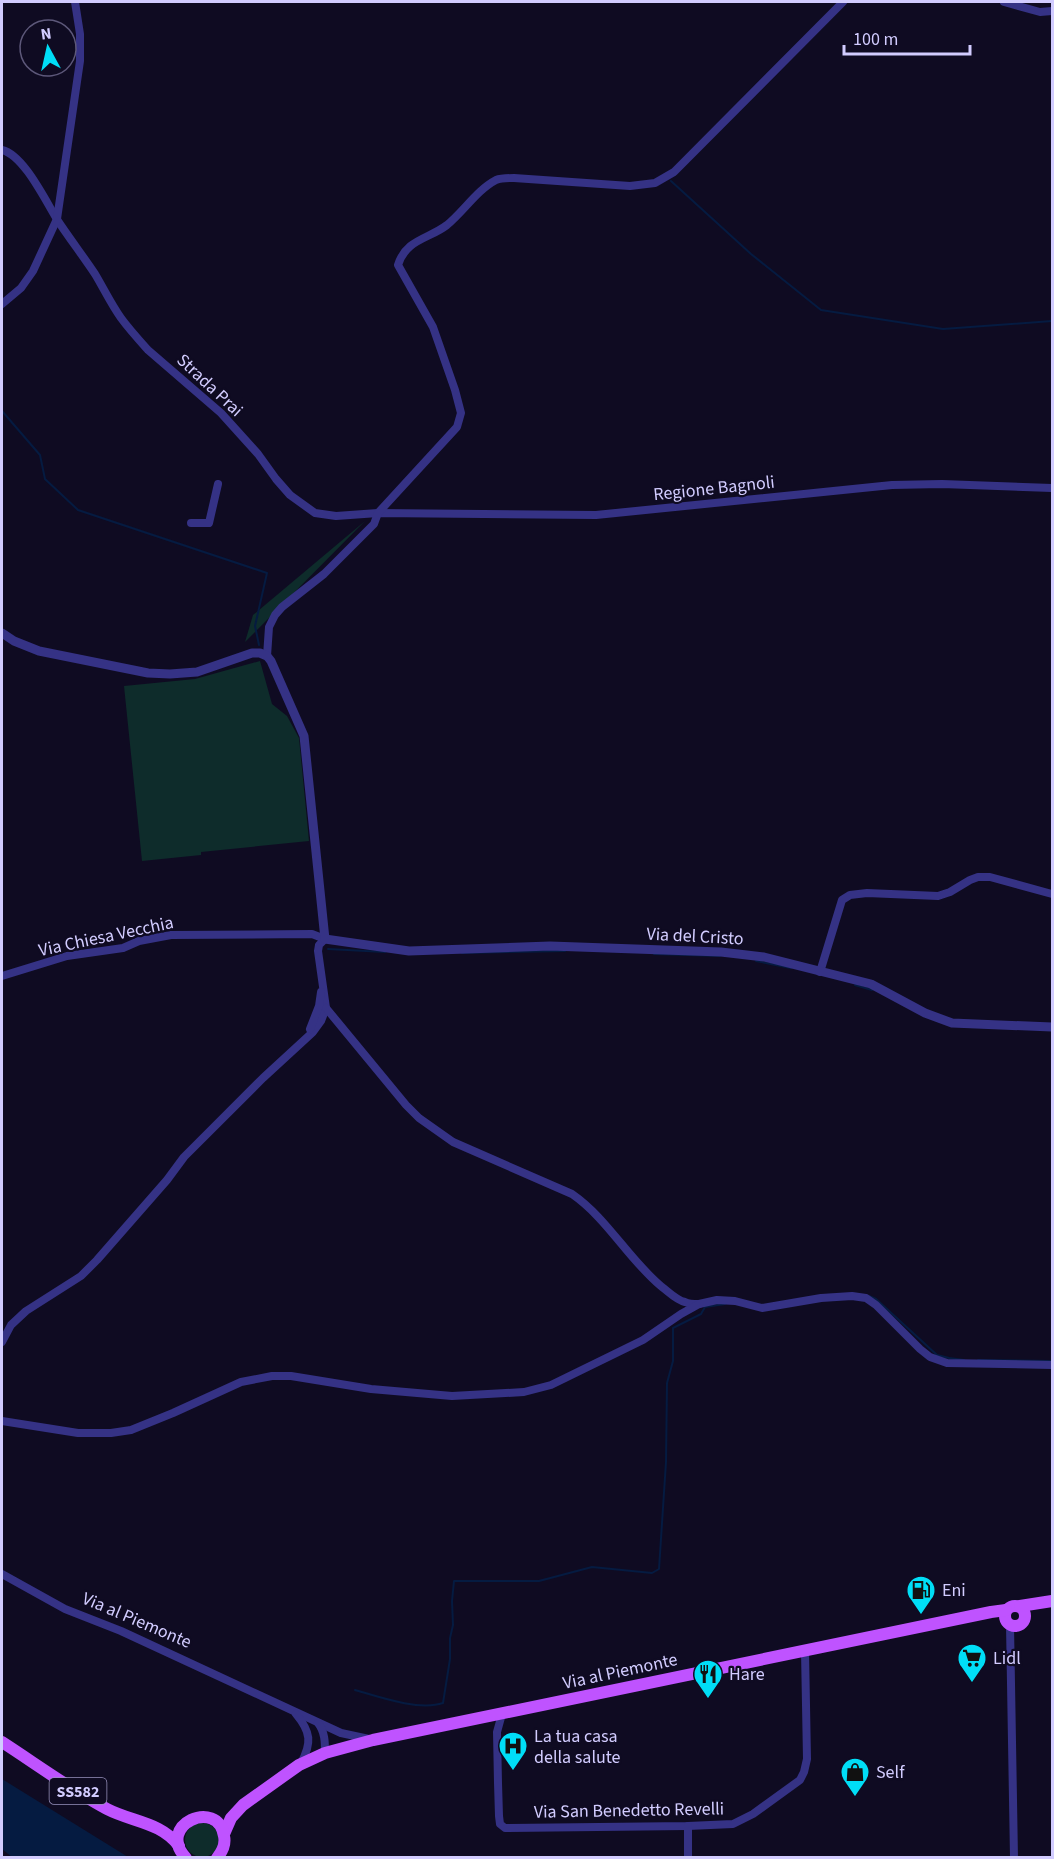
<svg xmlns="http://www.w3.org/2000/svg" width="1054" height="1859" viewBox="0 0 1054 1859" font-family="'Source Sans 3',sans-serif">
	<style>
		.green { fill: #0e2c2b }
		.water { fill: #051b41 }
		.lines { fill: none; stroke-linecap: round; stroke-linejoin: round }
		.stream { stroke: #051b41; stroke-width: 2 }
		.minor { stroke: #353285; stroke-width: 8 }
		.tertiary { stroke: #353285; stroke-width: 9 }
		.primary { stroke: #bf53ff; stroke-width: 12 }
		.labels { text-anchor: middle; stroke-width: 4.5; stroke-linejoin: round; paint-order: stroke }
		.shield { fill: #0f0b22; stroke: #9892bd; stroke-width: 1.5 }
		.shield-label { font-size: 16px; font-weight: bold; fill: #d2ccff }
		.street-label { font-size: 18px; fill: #d2ccff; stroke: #0f0b22 }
		.poi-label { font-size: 18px; fill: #d2ccff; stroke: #0f0b22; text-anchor: start }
	</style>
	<rect width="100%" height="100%" fill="#0f0b22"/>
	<g class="green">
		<polygon points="365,521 245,642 253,615"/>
		<polygon points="260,661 272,704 287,716 299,738 309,841 201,852 201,855 142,861 124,686 195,679"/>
		<circle cx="202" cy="1840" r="17"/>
	</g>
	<polygon class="water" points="2,1779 128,1857 12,1857 2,1849"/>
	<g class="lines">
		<g class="stream">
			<polyline points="671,181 751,254 821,310 943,329 1052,321"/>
			<polyline points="2,411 40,455 45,479 78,510 267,573 255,626 259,645"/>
			<polyline points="328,949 385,952"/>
			<polyline points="462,953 565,951"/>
			<polyline points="654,954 720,956"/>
			<polyline points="756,961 791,968"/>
			<polyline points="855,985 872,990"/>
			<polyline points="869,1296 876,1299 937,1355 949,1358 964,1360"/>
			<polyline points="978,1360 1052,1361"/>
			<path d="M355,1690C379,1697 419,1711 443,1703L450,1659V1638L453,1625L452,1601L454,1581H539L592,1567L652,1573L659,1569L666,1462L667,1383L673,1361V1328L701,1314L705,1307L725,1304"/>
		</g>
		<g class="minor">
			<polyline points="1004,2 1040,12 1052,11"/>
			<path d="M2,150C24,155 46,202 58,221C70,239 83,256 95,274C104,289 111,304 121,318C129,329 139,340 148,350L221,413L258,454L276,479L290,495L315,513L336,516L378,513L596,515L892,485L942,484L1052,488"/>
			<polyline points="2,304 21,288 33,271 57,219 80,61 80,34 75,2"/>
			<polyline points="191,523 209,523 218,484"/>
			<path d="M267,656L269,627L275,615L282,607L324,574L374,524L378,513L457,427L461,413L455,390L433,327L398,265C406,239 429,239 447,225C464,211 477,190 496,180C501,178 508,178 514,178L630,186L655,183L674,172L843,2"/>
			<polyline points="820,972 842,900 850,895 867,893 938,896 950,892 970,880 978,877 990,877 1052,894"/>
			<polyline points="2,976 67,956 123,948 139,941 171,935 312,934 325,939 319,945 318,951 326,1008 321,1021 313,1032 263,1078 184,1157 167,1180 97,1260 81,1276 26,1311 11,1325 2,1342"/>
			<path d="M326,1008L406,1105L419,1118L453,1142L572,1194C608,1219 628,1259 662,1287C669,1292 676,1300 685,1302C689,1304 694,1304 699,1304"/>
			<polyline points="310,1029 319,1006 321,992"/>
			<polyline points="2,1421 78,1433 111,1433 131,1430 173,1413 241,1382 272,1376 291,1376 371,1389 452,1396 524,1392 551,1385 643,1340 681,1314 699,1304 717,1300 735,1301 762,1308 821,1298 852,1296 866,1298 876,1305 920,1349 930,1357 947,1363 1052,1365"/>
			<polyline points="2,1574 65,1609 121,1631 341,1733 369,1739"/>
			<polyline points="1010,1625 1014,1858"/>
			<path d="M296,1714C311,1732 312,1743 301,1763"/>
			<polyline points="502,1714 497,1732 498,1783 499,1816 500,1824 505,1828 688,1826 733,1824 753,1814 800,1780 804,1772 807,1759 805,1651"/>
			<path d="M318,1723C325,1732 325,1742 325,1753"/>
			<polyline points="688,1826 688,1858"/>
		</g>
		<polyline class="tertiary" points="2,633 14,641 39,651 148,673 170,674 197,672 252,653 260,653 267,656 271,661 304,736 325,939 409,951 550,946 721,952 764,957 871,984 925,1013 952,1023 1052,1027"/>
		<g class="primary">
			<circle cx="1015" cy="1616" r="10"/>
			<polyline points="1020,1606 1052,1601"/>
			<path d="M2,1742C36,1764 70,1789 107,1809C132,1822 161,1822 179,1846"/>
			<polyline points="224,1834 231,1818 243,1805 299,1765 325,1753 373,1740 991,1612 1006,1610"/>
			<path d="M186,1858C155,1825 218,1797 224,1836C226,1845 222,1852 217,1858"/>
		</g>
	</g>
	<defs>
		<g id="fuel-pin" transform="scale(1.5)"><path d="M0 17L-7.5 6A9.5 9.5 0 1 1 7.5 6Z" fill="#00def7" stroke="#0f0b22"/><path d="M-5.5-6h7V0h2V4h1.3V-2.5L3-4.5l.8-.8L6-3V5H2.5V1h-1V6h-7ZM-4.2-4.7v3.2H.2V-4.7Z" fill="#111"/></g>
		<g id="supermarket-pin" transform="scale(1.5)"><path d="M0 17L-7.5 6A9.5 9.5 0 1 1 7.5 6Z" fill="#00def7" stroke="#0f0b22"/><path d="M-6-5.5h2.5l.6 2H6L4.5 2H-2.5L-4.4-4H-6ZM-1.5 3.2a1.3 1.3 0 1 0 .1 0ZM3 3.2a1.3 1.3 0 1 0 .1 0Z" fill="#111"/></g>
		<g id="restaurant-pin" transform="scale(1.5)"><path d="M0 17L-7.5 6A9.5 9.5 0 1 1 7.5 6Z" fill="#00def7" stroke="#0f0b22"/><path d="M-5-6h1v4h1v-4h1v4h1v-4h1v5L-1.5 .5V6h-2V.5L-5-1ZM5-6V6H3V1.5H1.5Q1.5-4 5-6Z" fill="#111"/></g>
		<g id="hospital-pin" transform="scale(1.5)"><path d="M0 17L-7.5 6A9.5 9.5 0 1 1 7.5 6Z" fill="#00def7" stroke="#0f0b22"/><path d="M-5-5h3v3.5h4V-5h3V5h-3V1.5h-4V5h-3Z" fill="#111"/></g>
		<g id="shop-pin" transform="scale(1.5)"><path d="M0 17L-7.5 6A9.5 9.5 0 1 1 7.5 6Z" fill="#00def7" stroke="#0f0b22"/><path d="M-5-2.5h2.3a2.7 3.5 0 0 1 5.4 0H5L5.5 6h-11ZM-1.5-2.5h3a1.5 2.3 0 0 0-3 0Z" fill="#111"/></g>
	</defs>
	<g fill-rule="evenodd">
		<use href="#fuel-pin" x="921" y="1590"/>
		<use href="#supermarket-pin" x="972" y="1658"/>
		<use href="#restaurant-pin" x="708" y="1674"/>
		<use href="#hospital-pin" x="513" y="1746"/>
		<use href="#shop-pin" x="855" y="1772"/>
	</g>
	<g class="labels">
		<rect class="shield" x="49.5" y="1778" width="57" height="26" rx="4.5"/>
		<g class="shield-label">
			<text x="78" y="1797">SS582</text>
		</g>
		<g class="street-label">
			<text transform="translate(210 385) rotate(43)" y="6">Strada Prai</text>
			<text transform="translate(714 488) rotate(-6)" y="6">Regione Bagnoli</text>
			<text transform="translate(106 936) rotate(-12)" y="6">Via Chiesa Vecchia</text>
			<text transform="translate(695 936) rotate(3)" y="6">Via del Cristo</text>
			<text transform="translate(137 1620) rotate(23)" y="6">Via al Piemonte</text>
			<text transform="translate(620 1671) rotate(-12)" y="6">Via al Piemonte</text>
			<text transform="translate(629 1810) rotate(-1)" y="6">Via San Benedetto Revelli</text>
		</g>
		<g class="poi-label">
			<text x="942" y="1596">Eni</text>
			<text x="993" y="1664">Lidl</text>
			<text x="729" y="1680">Hare</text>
			<text x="534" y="1742">La tua casa<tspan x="534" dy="21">della salute</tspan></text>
			<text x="876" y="1778">Self</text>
		</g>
	</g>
	<rect width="1054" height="1859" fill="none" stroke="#d2ccff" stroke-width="6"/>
	<g transform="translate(48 48) rotate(352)"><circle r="28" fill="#0f0b22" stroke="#5d587a" stroke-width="1.5"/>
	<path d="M0-4.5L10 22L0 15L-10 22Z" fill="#00def7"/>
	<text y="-9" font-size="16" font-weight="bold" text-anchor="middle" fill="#d2ccff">N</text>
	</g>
	<path d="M844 45v9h126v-9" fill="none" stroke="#d2ccff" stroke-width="3"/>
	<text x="853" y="45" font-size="18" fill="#d2ccff" stroke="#0f0b22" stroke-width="4.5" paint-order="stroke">100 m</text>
</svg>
